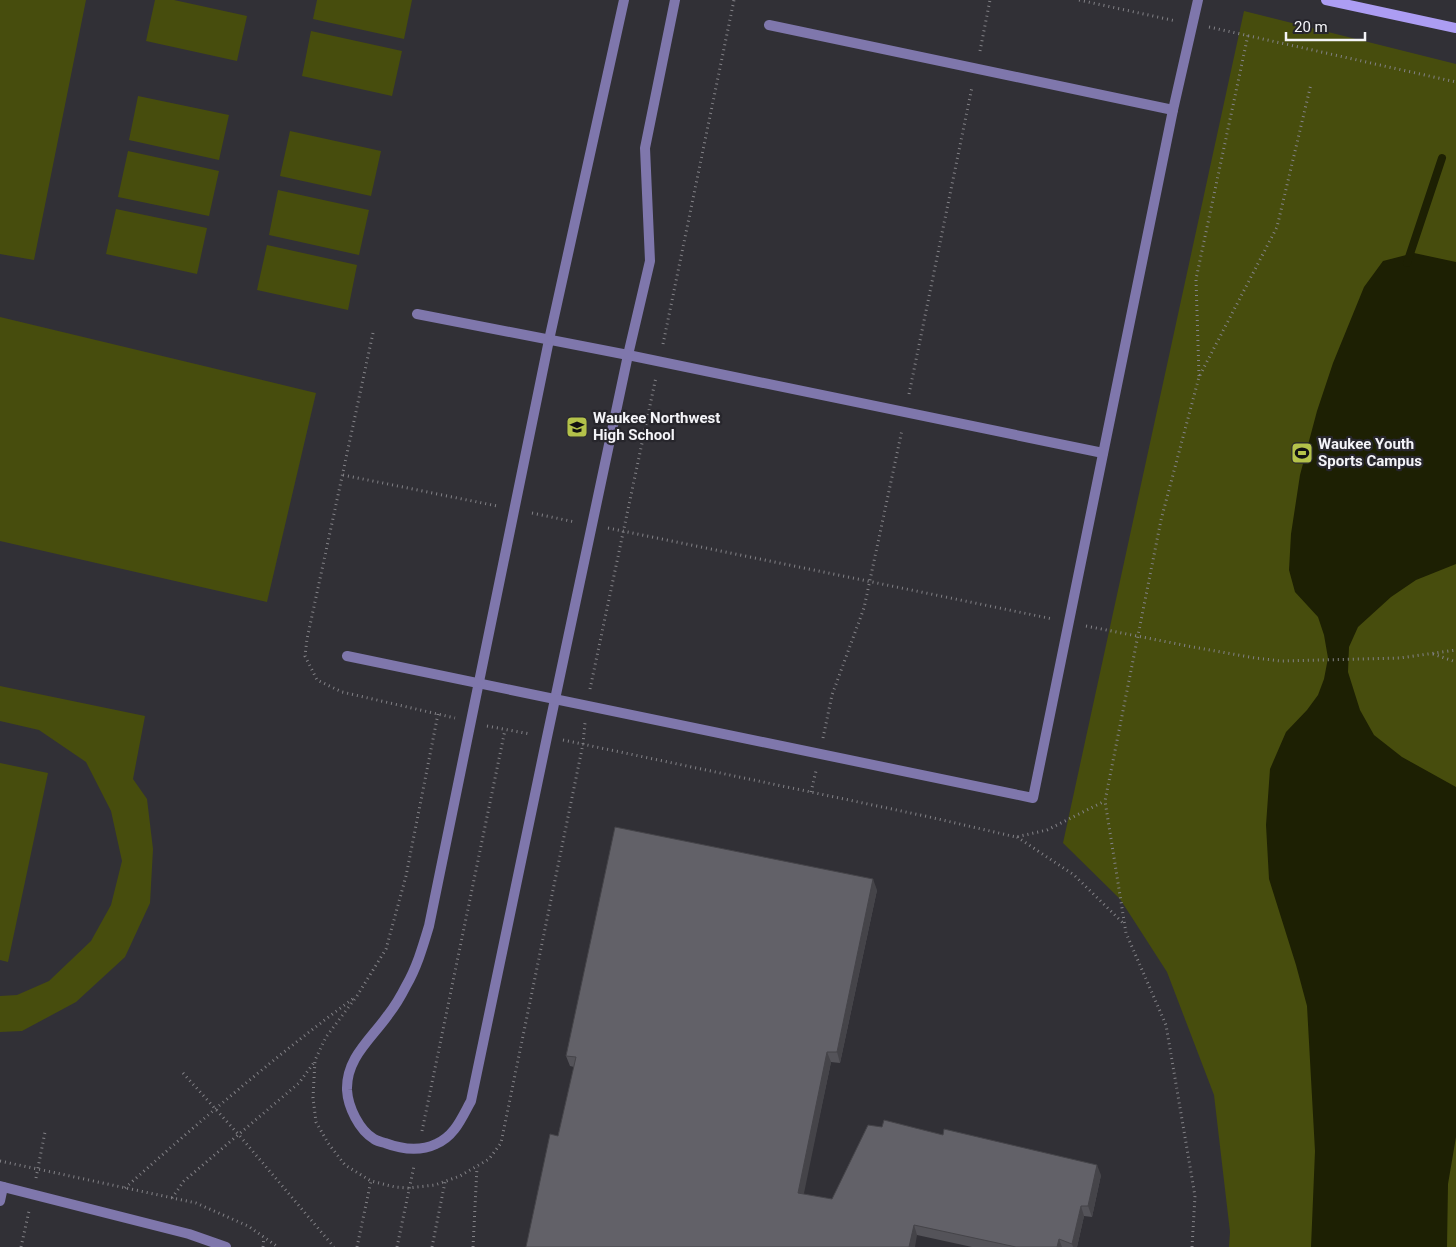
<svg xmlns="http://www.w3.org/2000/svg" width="1456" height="1247" viewBox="0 0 1456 1247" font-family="Roboto,sans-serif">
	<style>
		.green { fill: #474d0d }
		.water { fill: #1d2003 }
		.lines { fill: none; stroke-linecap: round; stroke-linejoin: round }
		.stream { stroke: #1d2003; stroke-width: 8 }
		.path { stroke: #838287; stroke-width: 3; stroke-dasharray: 1 4; stroke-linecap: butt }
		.lane { stroke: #7f77ac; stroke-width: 10 }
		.secondary { stroke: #ac9df3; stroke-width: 10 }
		.wall { fill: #545359 }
		.shaded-wall { fill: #454449 }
		.building { fill: #626168; stroke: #454449 }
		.labels { text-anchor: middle; stroke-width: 4.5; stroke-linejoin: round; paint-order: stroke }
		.poi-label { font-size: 15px; font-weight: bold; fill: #f4f4f8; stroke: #27262c; text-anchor: start }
	</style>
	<rect width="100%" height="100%" fill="#313036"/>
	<g class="green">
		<polygon points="0,0 86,0 34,260 0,254"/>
		<polygon points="155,0 174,0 247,16 237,61 146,41"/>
		<polygon points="317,0 412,0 404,39 313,19"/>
		<polygon points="1244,11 1456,64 1456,1247 1229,1247 1230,1232 1214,1095 1167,972 1120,899 1063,843"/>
		<polygon points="311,31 402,51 392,96 302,76"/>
		<polygon points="138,96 229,115 219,160 129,140"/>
		<polygon points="290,131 381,151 371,196 280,176"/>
		<polygon points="128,151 219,171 209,216 118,197"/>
		<polygon points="278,190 369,210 359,255 269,235"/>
		<polygon points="116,209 207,228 197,274 106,254"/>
		<polygon points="267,245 357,265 348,310 257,290"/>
		<polygon points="0,317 316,393 267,602 0,541"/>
		<polygon points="0,686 145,716 133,779 147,799 153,849 150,903 125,957 76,1002 22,1031 0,1032 0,996 17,995 49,981 91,941 111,905 122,861 111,811 86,762 39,730 0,721"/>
		<polygon points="0,763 48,773 8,962 0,960"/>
	</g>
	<polygon class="water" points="1414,253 1456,262 1456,564 1416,580 1391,597 1358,627 1349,647 1348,672 1360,710 1374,735 1402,757 1456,787 1456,1137 1448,1184 1447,1247 1311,1247 1315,1151 1307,1006 1296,965 1269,879 1266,825 1270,769 1286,732 1307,710 1318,695 1324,679 1328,658 1324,635 1318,617 1295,592 1289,570 1291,534 1300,475 1317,411 1333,363 1364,287 1383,261"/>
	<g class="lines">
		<polyline class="stream" points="1407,263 1442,158"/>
		<g class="path">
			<polyline points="1079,0 1176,21"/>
			<polyline points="1209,27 1456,82"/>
			<polyline points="980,51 990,0"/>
			<polyline points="373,333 307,639 305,656 317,680 342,692 455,718"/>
			<polyline points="663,344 734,0"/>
			<polyline points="1199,376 1196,279 1248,35"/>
			<polyline points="909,394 972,87"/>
			<polyline points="343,475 497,506"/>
			<polyline points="532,513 575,522"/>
			<polyline points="608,528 1053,619"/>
			<polyline points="1086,626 1193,647 1255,658 1281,661 1400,658 1456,650"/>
			<polyline points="1433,654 1456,662"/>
			<polyline points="590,689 656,377"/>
			<polyline points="438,714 406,876 386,949 357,996 326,1037 315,1060 313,1098 316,1122 328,1143 345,1165 371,1181 395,1187 408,1188 435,1185 460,1176 489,1159 501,1143 583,744 585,723"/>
			<polyline points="487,726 530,734"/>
			<polyline points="823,738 832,695 864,608 902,430"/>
			<polyline points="563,740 925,816 1016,837 1047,830 1105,801"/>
			<polyline points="811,792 816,771"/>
			<polyline points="1017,837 1074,875 1124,924"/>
			<polyline points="183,1073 239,1135 334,1247"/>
			<polyline points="422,1131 505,730"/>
			<polyline points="0,1161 196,1203 248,1226 278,1247"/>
			<polyline points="36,1178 45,1132"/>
			<path d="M125,1188C199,1122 274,1057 354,998"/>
			<polyline points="172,1198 184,1181 299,1083 315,1061"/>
			<polyline points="21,1247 29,1211"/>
			<polyline points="263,1247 264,1237"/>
			<polyline points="357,1247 371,1181"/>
			<polyline points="397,1247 414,1166"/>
			<polyline points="432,1247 445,1182"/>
			<polyline points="473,1247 477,1167"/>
			<polyline points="1192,1247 1195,1196 1166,1025 1126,933 1105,801 1161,520 1199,377 1277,227 1311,84"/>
		</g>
		<g class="lane">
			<path d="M624,0L549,340L429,926C423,946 417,967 406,986C401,996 395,1006 388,1015C371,1039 346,1058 347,1090C348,1107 359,1130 374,1139C377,1141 381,1142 385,1143C401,1149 419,1152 436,1144C455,1136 462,1117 471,1101L547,737L628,355L650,261L645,148L675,0"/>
			<polyline points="769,25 1173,110"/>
			<polyline points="417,314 628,355 1103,453"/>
			<polyline points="347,656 1033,798 1173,110 1198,0"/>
			<polyline points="0,1186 189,1234 226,1247"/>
			<polyline points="0,1201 3,1187"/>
		</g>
		<polyline class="secondary" points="1326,0 1456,28"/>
	</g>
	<polygon class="wall" points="877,890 840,1063 831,1062 803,1194 832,1199 1101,1175 1092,1217 1084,1216 1077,1247 972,1247 917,1235 558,1136 574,1067 570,1066 566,1056"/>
	<g class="shaded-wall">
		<polygon points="873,879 877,890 840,1063 837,1052"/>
		<polygon points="827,1052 831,1062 802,1203 798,1193"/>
		<polygon points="1097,1165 1101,1175 1092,1217 1088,1206"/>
		<polygon points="1081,1206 1084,1216 1077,1247 1073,1247 1072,1244"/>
		<polygon points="914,1225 917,1235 915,1247 909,1247"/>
		<polygon points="1059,1239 1062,1247 1057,1247"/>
	</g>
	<polygon class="building" points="615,827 873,879 837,1052 827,1052 798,1193 832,1199 868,1125 882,1127 884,1120 943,1135 944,1129 1097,1165 1088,1206 1081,1206 1072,1244 1059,1239 1057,1247 1016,1247 914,1225 909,1247 526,1247 550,1134 558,1136 576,1057 566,1056"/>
	<defs>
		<g id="school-square" transform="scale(1.125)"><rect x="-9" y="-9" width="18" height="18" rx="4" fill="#b4c24a" stroke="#27262c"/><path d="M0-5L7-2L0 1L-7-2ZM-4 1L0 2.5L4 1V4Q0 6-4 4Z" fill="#111"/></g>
		<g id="stadium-square" transform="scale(1.125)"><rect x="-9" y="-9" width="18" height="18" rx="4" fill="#b4c24a" stroke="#27262c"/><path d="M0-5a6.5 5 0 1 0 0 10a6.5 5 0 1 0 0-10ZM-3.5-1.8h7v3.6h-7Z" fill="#111"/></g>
	</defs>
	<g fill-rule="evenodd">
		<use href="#school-square" x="577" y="427"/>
		<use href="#stadium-square" x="1302" y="453"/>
	</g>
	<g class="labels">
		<g class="poi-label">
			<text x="593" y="423">Waukee Northwest<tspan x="593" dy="17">High School</tspan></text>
			<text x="1318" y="449">Waukee Youth<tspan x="1318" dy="17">Sports Campus</tspan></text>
		</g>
	</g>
	<path d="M1286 32v8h79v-8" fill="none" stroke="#f4f4f8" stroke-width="2.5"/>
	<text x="1294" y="32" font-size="15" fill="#f4f4f8" stroke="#27262c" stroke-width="4" paint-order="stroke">20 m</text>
</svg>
